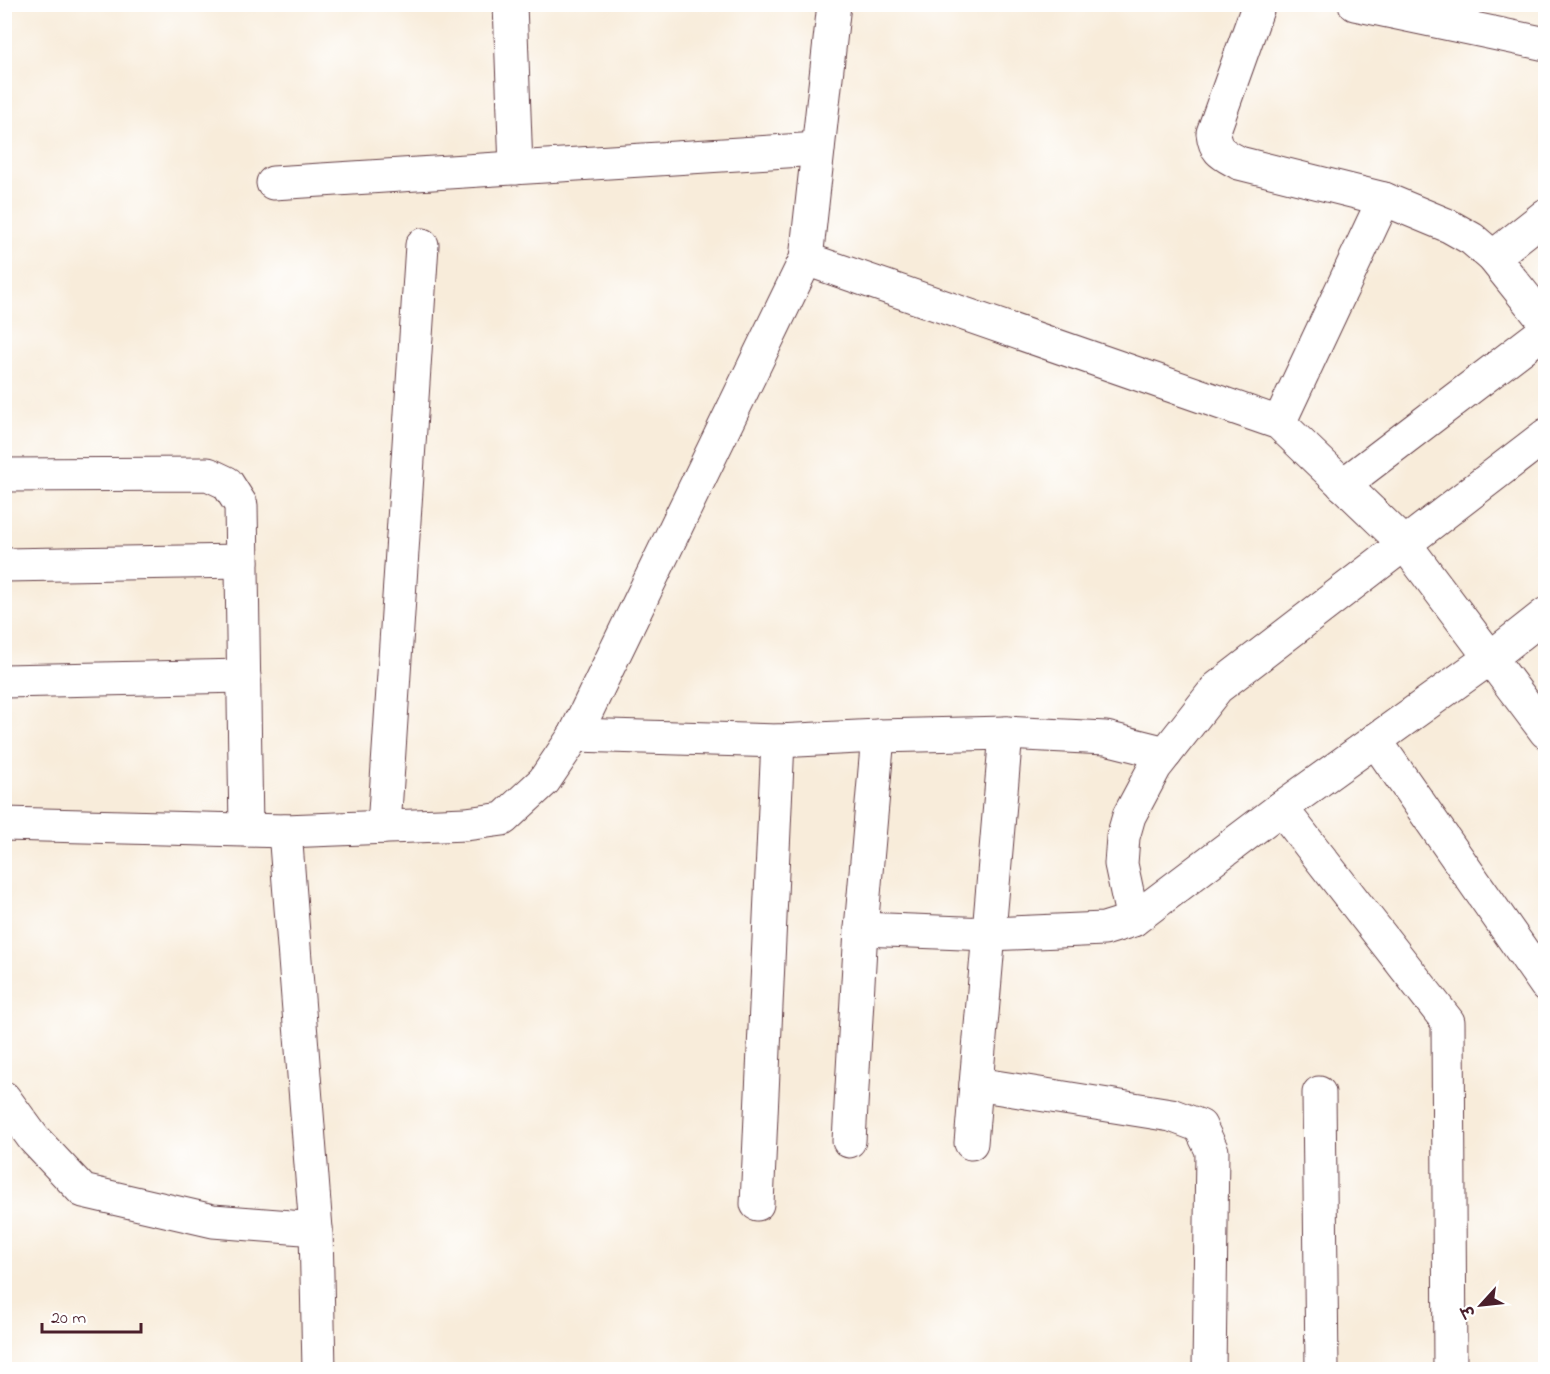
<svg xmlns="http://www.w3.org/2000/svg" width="1550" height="1374" viewBox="0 0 1550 1374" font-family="'Indie Flower','Playpen Sans Deva',sans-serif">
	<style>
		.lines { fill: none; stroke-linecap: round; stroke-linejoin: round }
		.minor-casing { stroke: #643e45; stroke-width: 35 }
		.minor { stroke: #fff; stroke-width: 33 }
	</style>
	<rect width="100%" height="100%" fill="#fff"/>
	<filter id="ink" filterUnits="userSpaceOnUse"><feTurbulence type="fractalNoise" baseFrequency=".0167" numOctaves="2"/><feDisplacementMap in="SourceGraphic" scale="12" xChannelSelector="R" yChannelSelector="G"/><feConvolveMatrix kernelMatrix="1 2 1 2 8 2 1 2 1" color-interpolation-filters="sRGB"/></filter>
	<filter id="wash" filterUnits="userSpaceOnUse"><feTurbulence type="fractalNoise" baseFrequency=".008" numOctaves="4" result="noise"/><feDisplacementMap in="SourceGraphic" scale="24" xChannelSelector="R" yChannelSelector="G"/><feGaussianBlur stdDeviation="1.35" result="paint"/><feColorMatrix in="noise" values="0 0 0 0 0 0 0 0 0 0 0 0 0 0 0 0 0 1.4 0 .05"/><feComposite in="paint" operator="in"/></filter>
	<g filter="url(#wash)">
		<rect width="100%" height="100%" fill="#f8ecda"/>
	</g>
	<g filter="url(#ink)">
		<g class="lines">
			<g class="minor-casing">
				<g id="minor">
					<polyline points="510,4 516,168"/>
					<path d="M1259,4L1213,133C1215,152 1223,154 1239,163L1384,199L1449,226L1472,239L1493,257L1546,323"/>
					<polyline points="1355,4 1546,44"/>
					<polyline points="273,183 818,149"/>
					<polyline points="1493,257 1546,215"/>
					<polyline points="806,259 1279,423 1404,543 1546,732"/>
					<polyline points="1279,423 1384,199"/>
					<polyline points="4,475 208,474 227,483 241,505 246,830"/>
					<polyline points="1343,485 1546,330"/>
					<polyline points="4,565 242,561"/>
					<polyline points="4,681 244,676"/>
					<polyline points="575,735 778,741 878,736 1006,733 1106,738 1166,753"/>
					<polyline points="1375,740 1546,985"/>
					<polyline points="1281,808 1448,1022 1450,1370"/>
					<polyline points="4,824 285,831 466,824 503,819 544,781 575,735 806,259 834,4"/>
					<polyline points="384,827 422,245"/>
					<polyline points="285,831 316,1229 319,1370"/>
					<polyline points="1133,920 1121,864 1123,837 1129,816 1155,767 1217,688 1546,435"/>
					<polyline points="861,929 989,934 1104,929 1133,920 1281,808 1490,658 1546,614"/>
					<polyline points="976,1084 1171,1115 1200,1126 1212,1151 1209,1370"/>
					<polyline points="1319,1093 1322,1370"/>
					<polyline points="4,1098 34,1139 83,1191 213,1221 316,1229"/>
					<polyline points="849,1141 861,929 878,736"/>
					<polyline points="971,1143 1006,733"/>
					<polyline points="757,1204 778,741"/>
				</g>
			</g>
			<use href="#minor" class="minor"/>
		</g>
	</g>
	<rect width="1550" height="1374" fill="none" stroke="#fff" stroke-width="24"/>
	<g transform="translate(1481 1305) rotate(243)" stroke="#ffffff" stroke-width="4.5" paint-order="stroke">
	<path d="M0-4.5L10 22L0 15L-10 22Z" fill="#4a1f2b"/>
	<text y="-9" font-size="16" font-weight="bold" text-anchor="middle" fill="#4a1f2b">उ</text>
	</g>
	<path d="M42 1323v9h99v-9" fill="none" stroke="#4a1f2b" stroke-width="3"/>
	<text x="51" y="1323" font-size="18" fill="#4a1f2b" stroke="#ffffff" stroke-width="4.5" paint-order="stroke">20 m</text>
</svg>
